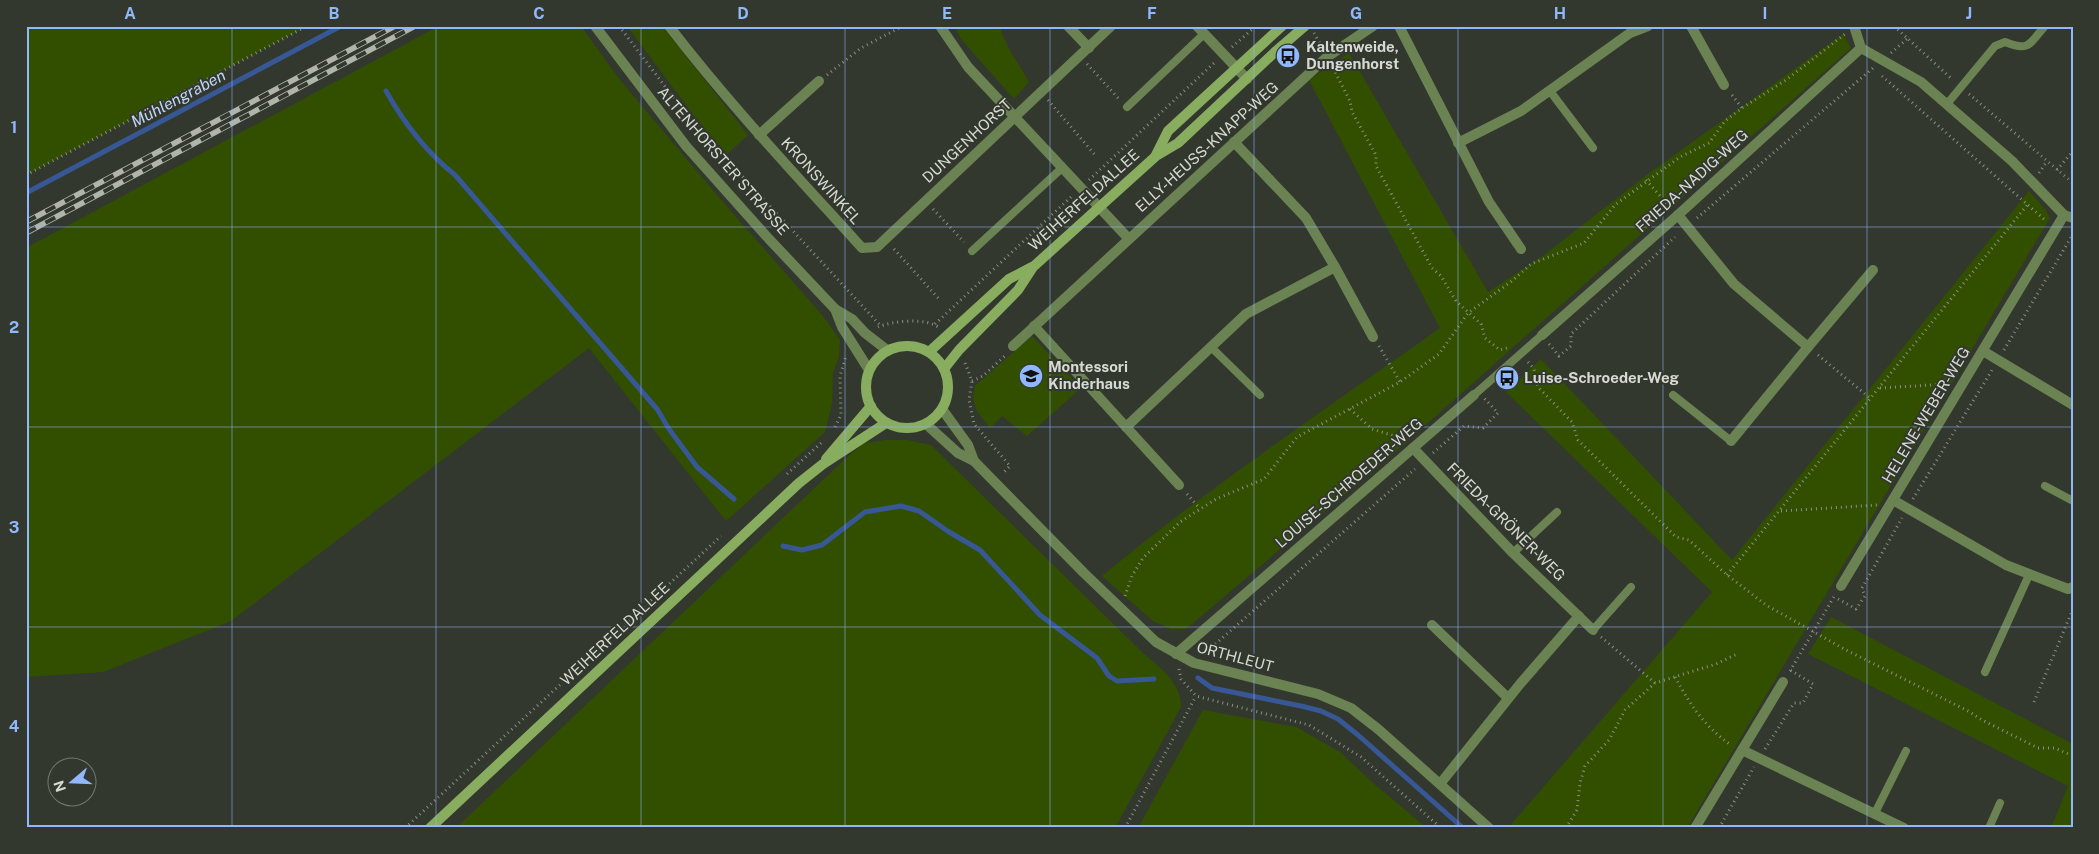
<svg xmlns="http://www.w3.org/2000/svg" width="2099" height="854" viewBox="0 0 2099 854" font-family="'Public Sans',sans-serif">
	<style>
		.green { fill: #324f00 }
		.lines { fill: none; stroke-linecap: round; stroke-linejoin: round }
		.stream { stroke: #375795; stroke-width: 5 }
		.path { stroke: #8a8e86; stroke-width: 3; stroke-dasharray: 1 4; stroke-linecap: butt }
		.service { stroke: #6b8352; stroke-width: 8 }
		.minor { stroke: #6b8352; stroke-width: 10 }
		.tertiary { stroke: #6b8352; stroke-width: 10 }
		.secondary { stroke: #88ad5f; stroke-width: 10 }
		.rail-casing { stroke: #b1b4ad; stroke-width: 5.5 }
		.rail { stroke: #33382e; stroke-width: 4; stroke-dasharray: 11; stroke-linecap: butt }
		.grid { fill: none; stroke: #91b8fd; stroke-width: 1; stroke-opacity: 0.55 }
		.labels { text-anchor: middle; stroke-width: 4; stroke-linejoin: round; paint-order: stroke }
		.poi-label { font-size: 15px; font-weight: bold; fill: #d7dad4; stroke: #33382e; text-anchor: start }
		.street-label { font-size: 15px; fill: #d7dad4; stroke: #33382e }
		.water-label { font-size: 16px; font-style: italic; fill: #c0d5f9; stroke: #33382e }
		.neatline { fill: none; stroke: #91b8fd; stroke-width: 2 }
		.grid-label { font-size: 16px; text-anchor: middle; font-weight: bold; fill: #91b8fd }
	</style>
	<rect width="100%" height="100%" fill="#33382e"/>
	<g class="green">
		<polygon points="26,26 307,26 26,175"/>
		<polygon points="439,26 581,26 620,80 717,195 823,316 840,340 839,356 833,373 832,404 825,432 726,521 589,348 231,621 103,672 26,677 26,248"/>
		<polygon points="627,26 662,26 748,135 727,154 698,121"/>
		<polygon points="954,26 999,26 1008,47 1029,82 1014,99 961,39"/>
		<path d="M1843,34L1851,48L1402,446L1186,629H1171L1153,621L1102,576C1209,487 1326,409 1440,328L1309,80L1349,53L1488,292L1544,255L1648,174Z"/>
		<polygon points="2029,191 2045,209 2050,218 1687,828 1508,828 1712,592 1506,392 1541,359 1732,560"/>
		<path d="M1032,336L1081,388L1027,436L1002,416L990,428C978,412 970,407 975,386Z"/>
		<path d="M886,440H907L931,445L1144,654C1161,668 1181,683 1181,707L1115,828H456L843,461L864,443Z"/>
		<polygon points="1831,617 2073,744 2073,828 2051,828 2068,786 1808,654"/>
		<polygon points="1203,710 1296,727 1340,752 1373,783 1427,828 1138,828"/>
	</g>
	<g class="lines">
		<g class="stream">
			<path d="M386,91C404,123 426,152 455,175L657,409L669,429L697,467L734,499"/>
			<polyline points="26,193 341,26"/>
			<polyline points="783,546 802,550 822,545 865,512 901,506 919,511 949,532 980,550 1040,615 1097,658 1109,676 1117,681 1154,679"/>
			<polyline points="1198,678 1212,688 1301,706 1321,711 1338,719 1358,735 1463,828"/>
		</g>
		<g class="path">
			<polyline points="619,26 692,122 880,325"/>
			<polyline points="1894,26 1953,80"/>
			<polyline points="1314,33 1322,47"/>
			<polyline points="1232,47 1256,26"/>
			<polyline points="1891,53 1908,38"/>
			<polyline points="1087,64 1120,100"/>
			<polyline points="1333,68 1350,101 1352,112 1376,155 1376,166 1432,268 1441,276 1456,301 1481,324 1485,338 1500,350 1510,347"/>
			<polyline points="827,75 861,48 903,26"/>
			<polyline points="1882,76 2046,221"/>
			<polyline points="1969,94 2073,183"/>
			<polyline points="1732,95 1742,108"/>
			<polyline points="1048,100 1095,155"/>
			<polyline points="2057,170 2073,151"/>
			<polyline points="2039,173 2047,161"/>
			<polyline points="26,175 307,26"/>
			<polyline points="1089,180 1214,63"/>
			<polyline points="1646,180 1669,206"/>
			<polyline points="933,209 964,242"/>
			<polyline points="1697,218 1873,68"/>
			<polyline points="894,249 939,299"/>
			<polyline points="935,324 1072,196"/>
			<path d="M878,327C891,321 928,317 939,328"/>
			<polyline points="1549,344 1559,356 1571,346 1571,334 1675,237"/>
			<polyline points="1379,346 1400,382"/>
			<polyline points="2004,350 2073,234"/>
			<polyline points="1818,355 1871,399"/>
			<polyline points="1528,362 1534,369 1538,387 1572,422 1578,440 1676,537 1689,540 1727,575 1766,605 1846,650 1970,712 1982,720 2038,748 2055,748 2073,756"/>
			<polyline points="965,363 972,381 969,400 974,424 1010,466 1003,473"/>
			<polyline points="972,381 983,376 1007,354"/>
			<polyline points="1880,388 1948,384"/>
			<polyline points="1350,409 1372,429 1401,438 1404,440"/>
			<polyline points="835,427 841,415 840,376 846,356"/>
			<polyline points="1433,453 1464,426 1483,428 1498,413 1484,398"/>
			<polyline points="787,474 821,443"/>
			<polyline points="1187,494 1200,509"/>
			<polyline points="1913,499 1992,370"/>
			<polyline points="1781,511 1877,505"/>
			<polyline points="1727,575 2028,204"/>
			<polyline points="1125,596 1132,576 1143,558 1180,522 1216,499 1264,479 1297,437 1400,382 1439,354 1468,313 1512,281 1531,264 1584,243 1615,205 1680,157 1709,143 1725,121 1742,108 1786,80 1845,34"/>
			<polyline points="1838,599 1856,609 1865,596 1862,588 1902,518"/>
			<polyline points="1601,637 1655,683"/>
			<polyline points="1204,654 1415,469"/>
			<polyline points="1179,669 1181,679 1196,696 1309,725 1361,757 1441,828"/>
			<polyline points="1790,671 1835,595"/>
			<path d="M1675,677C1691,706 1704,726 1731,745"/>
			<polyline points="2034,702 2073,609"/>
			<polyline points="1765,749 1794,703 1803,703 1813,684 1790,670"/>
			<polyline points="405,828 721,536"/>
			<polyline points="1125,828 1196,696"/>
			<polyline points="1566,828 1577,810 1580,783 1585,766 1609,740 1625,710 1655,683 1716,664 1737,654"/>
			<polyline points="1719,828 1754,767"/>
		</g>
		<g class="service">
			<polyline points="1550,91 1593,148"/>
			<path d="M1947,104L1995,46L2005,42C2030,52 2029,44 2045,26"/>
			<polyline points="1127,107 1204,34"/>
			<polyline points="972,251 1062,168"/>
			<polyline points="1211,347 1260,395"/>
			<polyline points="1474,395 1542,335"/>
			<polyline points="1673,395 1731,441"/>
			<polyline points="2045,486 2073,501"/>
			<polyline points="1513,553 1557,512"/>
			<polyline points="1593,630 1631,587"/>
			<polyline points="1985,672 2029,575"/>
			<polyline points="1875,813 1906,751"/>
			<polyline points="1989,828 2000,803"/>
		</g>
		<g class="minor">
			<path d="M669,26C729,104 796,175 862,248L877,247L1111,26"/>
			<polyline points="940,26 968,67 1128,238"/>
			<polyline points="1068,26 1089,48"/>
			<polyline points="1197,26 1247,79"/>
			<polyline points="1399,26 1489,202 1521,249"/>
			<polyline points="1691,26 1724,85"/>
			<polyline points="1854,26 1861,48 1921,82 2012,161 2064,215 2073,218"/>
			<polyline points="759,135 819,81"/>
			<polyline points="1458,143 1521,111 1630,33 1648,26"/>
			<polyline points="1678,215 1734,284 1808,347 1731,441"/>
			<polyline points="1335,267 1373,337"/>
			<polyline points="1034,326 1179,485"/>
			<polyline points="1542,335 1678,215 1861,48"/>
			<polyline points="1013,346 1327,57 1373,26"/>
			<polyline points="1808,347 1873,270"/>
			<polyline points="1983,351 2073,405"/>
			<polyline points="942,409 968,445 974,461"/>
			<polyline points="926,424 958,453 974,461 1084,573 1156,642 1194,663 1318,694 1351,708 1378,729 1489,828"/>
			<polyline points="1126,427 1246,314 1335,267 1306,218 1234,142"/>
			<polyline points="1413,448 1513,553 1593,630"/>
			<polyline points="1893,500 2006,565 2068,589 2073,587"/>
			<polyline points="1841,586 2064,215"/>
			<polyline points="1432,625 1508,698"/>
			<polyline points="1176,654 1474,395"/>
			<polyline points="1742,750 1904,828"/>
			<polyline points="1440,784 1520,684 1579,616"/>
			<polyline points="1695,828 1783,682"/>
		</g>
		<g class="tertiary">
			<polyline points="595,26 686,146 769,239 835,309 852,319 865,333 887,350"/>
			<polyline points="835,309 842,327 869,370"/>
		</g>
		<g class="secondary">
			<polyline points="1156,155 1168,131 1282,26"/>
			<circle cx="907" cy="387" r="41"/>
			<polyline points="929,352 1009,279 1032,267"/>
			<polyline points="944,369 959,350 1018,290 1033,267 1156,156 1178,143 1276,51 1305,26"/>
			<polyline points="826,459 871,406"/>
			<polyline points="430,828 799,483 823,464 886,423"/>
		</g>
		<g class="rail-casing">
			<g id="rail">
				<polyline points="26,222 395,26"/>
				<polyline points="26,233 415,26"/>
			</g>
		</g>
		<use href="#rail" class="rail"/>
	</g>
	<path class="grid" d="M232,26V828M436,26V828M641,26V828M845,26V828M1050,26V828M1254,26V828M1458,26V828M1663,26V828M1867,26V828M26,227H2073M26,427H2073M26,627H2073"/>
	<defs>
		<g id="bus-disc" transform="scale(1.25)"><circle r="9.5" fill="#91b8fd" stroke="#33382e"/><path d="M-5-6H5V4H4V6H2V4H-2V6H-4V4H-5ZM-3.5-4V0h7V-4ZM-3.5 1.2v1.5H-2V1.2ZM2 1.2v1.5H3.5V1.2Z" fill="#111"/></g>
		<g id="school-disc" transform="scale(1.25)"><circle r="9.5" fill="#91b8fd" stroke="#33382e"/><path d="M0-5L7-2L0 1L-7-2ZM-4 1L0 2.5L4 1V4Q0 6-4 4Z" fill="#111"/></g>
	</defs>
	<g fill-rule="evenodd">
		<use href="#bus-disc" x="1288" y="56"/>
		<use href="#school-disc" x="1031" y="376"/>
		<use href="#bus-disc" x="1507" y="378"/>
	</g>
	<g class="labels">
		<g class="poi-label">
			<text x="1306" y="52">Kaltenweide,<tspan x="1306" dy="17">Dungenhorst</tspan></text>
			<text x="1048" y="372">Montessori<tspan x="1048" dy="17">Kinderhaus</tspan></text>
			<text x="1524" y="383">Luise-Schroeder-Weg</text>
		</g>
		<g class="street-label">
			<text transform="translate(967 141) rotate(-43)" y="5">DUNGENHORST</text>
			<text transform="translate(1207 147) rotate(-42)" y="5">ELLY-HEUSS-KNAPP-WEG</text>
			<text transform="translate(723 161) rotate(49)" y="5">ALTENHORSTER STRASSE</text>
			<text transform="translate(821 181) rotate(48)" y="5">KRONSWINKEL</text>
			<text transform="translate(1692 181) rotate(-42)" y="5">FRIEDA-NADIG-WEG</text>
			<text transform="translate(1084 200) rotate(-42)" y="5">WEIHERFELDALLEE</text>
			<text transform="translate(1926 415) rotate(-59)" y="5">HELENE-WEBER-WEG</text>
			<text transform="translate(1349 483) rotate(-41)" y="5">LOUISE-SCHROEDER-WEG</text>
			<text transform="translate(1506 522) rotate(45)" y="5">FRIEDA-GRÖNER-WEG</text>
			<text transform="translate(615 634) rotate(-43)" y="5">WEIHERFELDALLEE</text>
			<text transform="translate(1235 657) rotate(15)" y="5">ORTHLEUT</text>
		</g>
		<g class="water-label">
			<text transform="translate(178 98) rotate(-28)" y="6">Mühlengraben</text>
		</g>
	</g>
	<rect width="2099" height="854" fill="none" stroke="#33382e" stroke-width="55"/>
	<g transform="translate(72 782) rotate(251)"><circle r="24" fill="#33382e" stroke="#757970"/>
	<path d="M0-4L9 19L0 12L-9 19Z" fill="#91b8fd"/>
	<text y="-8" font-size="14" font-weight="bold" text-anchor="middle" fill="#d7dad4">N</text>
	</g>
	<rect x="28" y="28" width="2044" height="798" class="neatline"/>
	<g class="grid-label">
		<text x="130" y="19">A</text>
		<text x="334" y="19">B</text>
		<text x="539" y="19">C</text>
		<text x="743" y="19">D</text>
		<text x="947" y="19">E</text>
		<text x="1152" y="19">F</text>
		<text x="1356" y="19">G</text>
		<text x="1560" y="19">H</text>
		<text x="1765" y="19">I</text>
		<text x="1969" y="19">J</text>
		<text x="14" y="133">1</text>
		<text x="14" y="333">2</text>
		<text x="14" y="533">3</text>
		<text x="14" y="732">4</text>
	</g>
</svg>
